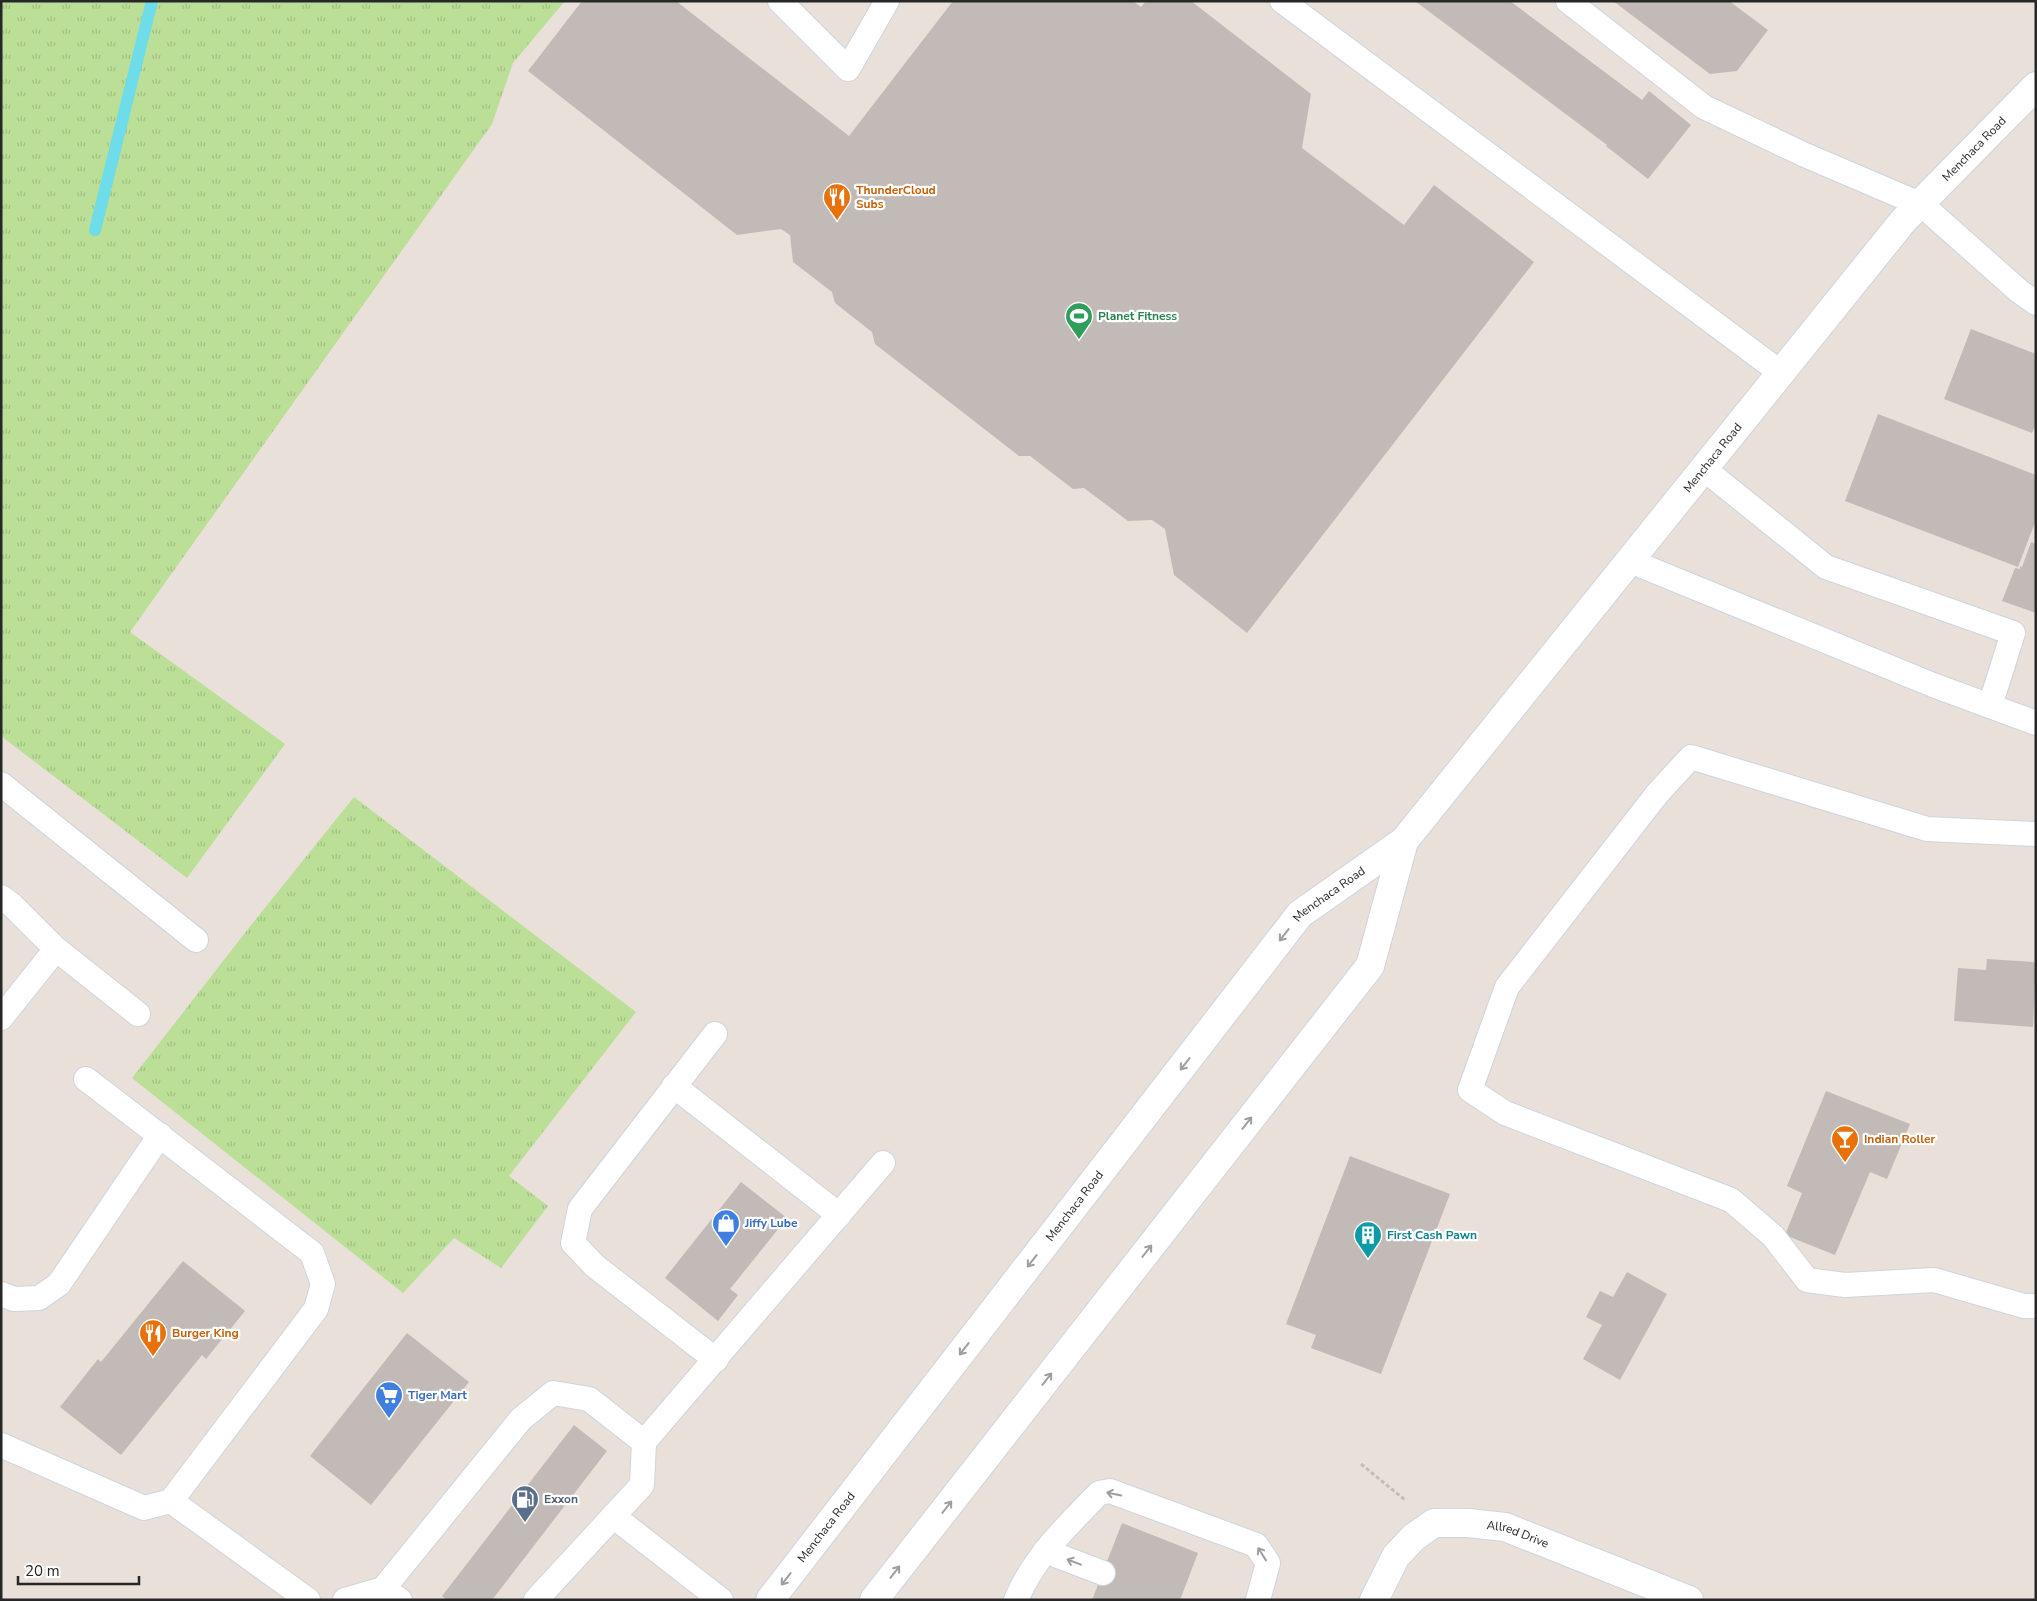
<svg xmlns="http://www.w3.org/2000/svg" width="2037" height="1601" viewBox="0 0 2037 1601" font-family="'Nunito Sans',sans-serif">
	<style>
		.grass { fill: url(#grass-tufts) }
		.lines { fill: none; stroke-linecap: round; stroke-linejoin: round }
		.stream { stroke: #6edce9; stroke-width: 12 }
		.building { fill: #c2bab6 }
		.lane-casing { stroke: #ced4e0; stroke-width: 26 }
		.street-casing { stroke: #ced4e0; stroke-width: 30 }
		.secondary-casing { stroke: #ced4e0; stroke-width: 30 }
		.path { stroke: #bebebe; stroke-width: 3; stroke-dasharray: 4 2.5; stroke-linecap: butt }
		.lane { stroke: #fff; stroke-width: 24 }
		.street { stroke: #fff; stroke-width: 28 }
		.secondary { stroke: #fff; stroke-width: 28 }
		.oneway { stroke: #9e9e9e }
		.labels { text-anchor: middle; stroke-width: 4.5; stroke-linejoin: round; paint-order: stroke }
		.street-label { font-size: 12px; fill: #272727; stroke: #fff }
		.food-label { font-size: 12px; font-weight: bold; fill: #c56008; stroke: #fff; text-anchor: start }
		.leisure-label { font-size: 12px; font-weight: bold; fill: #27864d; stroke: #fff; text-anchor: start }
		.shop-label { font-size: 12px; font-weight: bold; fill: #366cbe; stroke: #fff; text-anchor: start }
		.culture-label { font-size: 12px; font-weight: bold; fill: #0d838f; stroke: #fff; text-anchor: start }
		.service-label { font-size: 12px; font-weight: bold; fill: #4e5e75; stroke: #fff; text-anchor: start }
	</style>
	<defs>
		<pattern id="grass-tufts" width="24" height="20" patternUnits="userSpaceOnUse" patternTransform="scale(1.25)"><rect width="24" height="20" fill="#bbdf97"/><path d="M3 7l-1-3M5 7V3M7 7l1-3M15 17l-1-3M17 17v-4M19 17l1-3" fill="none" stroke="#a1bf82"/></pattern>
	</defs>
	<rect width="100%" height="100%" fill="#e9e0d9"/>
	<g class="grass">
		<polygon points="1,1 565,1 513,63 492,124 130,632 285,744 187,878 1,736"/>
		<polygon points="354,797 636,1012 509,1176 548,1206 501,1268 454,1238 403,1293 132,1078 248,929"/>
	</g>
	<g class="lines">
		<polyline class="stream" points="95,230 152,1"/>
	</g>
	<g class="building">
		<polygon points="582,1 676,1 849,136 953,1 1133,1 1141,7 1146,1 1191,1 1311,94 1302,148 1404,225 1434,185 1534,262 1247,633 1174,575 1165,529 1152,520 1128,521 1084,488 1073,489 1030,456 1019,456 875,344 872,332 835,303 832,292 793,262 790,235 781,229 737,235 528,71"/>
		<polygon points="1415,1 1510,1 1642,100 1649,91 1691,125 1648,179 1606,146 1607,145"/>
		<polygon points="1613,1 1729,1 1768,30 1737,71 1710,74"/>
		<polygon points="1971,329 2036,354 2036,424 2032,433 1944,399"/>
		<polygon points="1878,414 2036,475 2036,520 2018,567 1845,501"/>
		<polygon points="2031,542 2036,544 2036,613 2002,601 2015,568 2020,569 2020,566 2022,567"/>
		<polygon points="1987,959 2036,962 2033,1027 1954,1021 1958,968 1986,970"/>
		<polygon points="1826,1091 1910,1124 1887,1179 1870,1172 1835,1255 1785,1235 1802,1193 1787,1186"/>
		<polygon points="1350,1156 1450,1194 1381,1374 1311,1348 1316,1335 1286,1324"/>
		<polygon points="741,1182 787,1218 730,1289 738,1295 718,1321 665,1278"/>
		<polygon points="183,1261 245,1311 206,1359 202,1355 121,1455 60,1407 98,1359 101,1362"/>
		<polygon points="1627,1272 1667,1294 1620,1380 1583,1359 1602,1325 1586,1317 1600,1291 1613,1297"/>
		<polygon points="407,1333 469,1382 371,1505 310,1456"/>
		<polygon points="574,1425 607,1451 492,1600 447,1600 442,1596"/>
		<polygon points="1122,1523 1198,1553 1180,1600 1092,1600"/>
	</g>
	<g class="lines">
		<g class="lane-casing">
			<g id="lane">
				<polyline points="780,1 848,69 887,1"/>
				<polyline points="1282,1 1781,373"/>
				<polyline points="1568,1 1704,107 1805,155 1922,205 2019,291 2036,303"/>
				<polyline points="1704,469 1826,567 2013,633 1990,706"/>
				<polyline points="1630,561 1933,685 2036,723"/>
				<polyline points="1,784 196,940"/>
				<polyline points="2036,834 1927,829 1691,757 1657,794 1507,987 1470,1090 1505,1113 1731,1200 1773,1236 1807,1280 1845,1285 1934,1280 2024,1306 2036,1306"/>
				<polyline points="1,897 12,905 56,949"/>
				<polyline points="1,1018 56,949 138,1014"/>
				<polyline points="715,1034 580,1209 573,1243 595,1266 716,1360"/>
				<polyline points="674,1086 839,1215"/>
				<polyline points="1,1294 14,1299 39,1298 59,1284 160,1135"/>
				<polyline points="644,1442 883,1163"/>
				<polyline points="1,1445 144,1508 171,1501 316,1309 323,1284 312,1253 86,1079"/>
				<polyline points="171,1501 308,1600"/>
				<polyline points="613,1516 721,1600"/>
				<polyline points="1045,1551 1103,1573"/>
				<polyline points="383,1589 400,1600"/>
				<polyline points="345,1600 383,1589 521,1419 553,1393 589,1399 644,1442 642,1485 536,1600"/>
				<path d="M1016,1600C1034,1557 1067,1526 1099,1493L1110,1491L1256,1545L1268,1563L1258,1600"/>
			</g>
		</g>
		<g class="street-casing">
			<g id="street">
				<path id="s1" d="M1374,1600L1396,1556L1414,1537L1434,1523H1468L1505,1527L1689,1600"/>
			</g>
		</g>
		<g class="secondary-casing">
			<g id="secondary">
				<path id="s2" d="M770,1600L1300,914L1404,841L1903,221L2036,86"/>
				<polyline points="874,1600 1370,966 1404,841"/>
			</g>
		</g>
		<polyline class="path" points="1361,1464 1405,1500"/>
		<use href="#lane" class="lane"/>
		<use href="#street" class="street"/>
		<use href="#secondary" class="secondary"/>
	</g>
	<defs><path id="oneway-shaft" d="M-6 0H5M1.5-3L5.5 0L1.5 3" fill="none" stroke-width="1.6" stroke-linecap="round" stroke-linejoin="round" transform="scale(1.25)"/></defs>
	<g class="oneway">
		<use href="#oneway-shaft" transform="translate(1284 935) rotate(128)"/>
		<use href="#oneway-shaft" transform="translate(1185 1064) rotate(128)"/>
		<use href="#oneway-shaft" transform="translate(1247 1123) rotate(-52)"/>
		<use href="#oneway-shaft" transform="translate(1147 1251) rotate(-52)"/>
		<use href="#oneway-shaft" transform="translate(1032 1261) rotate(128)"/>
		<use href="#oneway-shaft" transform="translate(964 1349) rotate(128)"/>
		<use href="#oneway-shaft" transform="translate(1047 1379) rotate(-52)"/>
		<use href="#oneway-shaft" transform="translate(1114 1494) rotate(-168)"/>
		<use href="#oneway-shaft" transform="translate(947 1507) rotate(-52)"/>
		<use href="#oneway-shaft" transform="translate(1262 1554) rotate(-122)"/>
		<use href="#oneway-shaft" transform="translate(1074 1562) rotate(-159)"/>
		<use href="#oneway-shaft" transform="translate(895 1572) rotate(-52)"/>
		<use href="#oneway-shaft" transform="translate(786 1579) rotate(128)"/>
	</g>
	<defs>
		<g id="restaurant-pin" transform="scale(1.4375)"><path d="M0 17L-7.5 6A9.5 9.5 0 1 1 7.5 6Z" fill="#e8710a" stroke="#fff"/><path d="M-5-6h1v4h1v-4h1v4h1v-4h1v5L-1.5 .5V6h-2V.5L-5-1ZM5-6V6H3V1.5H1.5Q1.5-4 5-6Z" fill="#fff"/></g>
		<g id="stadium-pin" transform="scale(1.4375)"><path d="M0 17L-7.5 6A9.5 9.5 0 1 1 7.5 6Z" fill="#2e9e5b" stroke="#fff"/><path d="M0-5a6.5 5 0 1 0 0 10a6.5 5 0 1 0 0-10ZM-3.5-1.8h7v3.6h-7Z" fill="#fff"/></g>
		<g id="bar-pin" transform="scale(1.4375)"><path d="M0 17L-7.5 6A9.5 9.5 0 1 1 7.5 6Z" fill="#e8710a" stroke="#fff"/><path d="M-6-5H6L.8 .8V4.5H3.5V6h-7V4.5H-.8V.8Z" fill="#fff"/></g>
		<g id="shop-pin" transform="scale(1.4375)"><path d="M0 17L-7.5 6A9.5 9.5 0 1 1 7.5 6Z" fill="#3f7fe0" stroke="#fff"/><path d="M-5-2.5h2.3a2.7 3.5 0 0 1 5.4 0H5L5.5 6h-11ZM-1.5-2.5h3a1.5 2.3 0 0 0-3 0Z" fill="#fff"/></g>
		<g id="building-pin" transform="scale(1.4375)"><path d="M0 17L-7.5 6A9.5 9.5 0 1 1 7.5 6Z" fill="#0f9aa8" stroke="#fff"/><path d="M-4-6H4V6H1V3H-1V6H-4ZM-2.5-4.3h1.7v1.8h-1.7ZM.8-4.3h1.7v1.8H.8ZM-2.5-1h1.7V.8h-1.7ZM.8-1h1.7V.8H.8Z" fill="#fff"/></g>
		<g id="supermarket-pin" transform="scale(1.4375)"><path d="M0 17L-7.5 6A9.5 9.5 0 1 1 7.5 6Z" fill="#3f7fe0" stroke="#fff"/><path d="M-6-5.5h2.5l.6 2H6L4.5 2H-2.5L-4.4-4H-6ZM-1.5 3.2a1.3 1.3 0 1 0 .1 0ZM3 3.2a1.3 1.3 0 1 0 .1 0Z" fill="#fff"/></g>
		<g id="fuel-pin" transform="scale(1.4375)"><path d="M0 17L-7.5 6A9.5 9.5 0 1 1 7.5 6Z" fill="#5c6f8a" stroke="#fff"/><path d="M-5.5-6h7V0h2V4h1.3V-2.5L3-4.5l.8-.8L6-3V5H2.5V1h-1V6h-7ZM-4.2-4.7v3.2H.2V-4.7Z" fill="#fff"/></g>
	</defs>
	<g fill-rule="evenodd">
		<use href="#restaurant-pin" x="837" y="197"/>
		<use href="#stadium-pin" x="1079" y="316"/>
		<use href="#bar-pin" x="1845" y="1139"/>
		<use href="#shop-pin" x="726" y="1223"/>
		<use href="#building-pin" x="1368" y="1235"/>
		<use href="#restaurant-pin" x="153" y="1333"/>
		<use href="#supermarket-pin" x="389" y="1395"/>
		<use href="#fuel-pin" x="525" y="1499"/>
	</g>
	<g class="labels">
		<g class="street-label">
			<text dy="4" stroke="none"><textPath href="#s2" startOffset="1891">Menchaca Road</textPath></text>
			<text dy="4" stroke="none"><textPath href="#s2" startOffset="1486">Menchaca Road</textPath></text>
			<text dy="4" stroke="none"><textPath href="#s2" startOffset="902">Menchaca Road</textPath></text>
			<text dy="4" stroke="none"><textPath href="#s2" startOffset="498">Menchaca Road</textPath></text>
			<text dy="4" stroke="none"><textPath href="#s2" startOffset="92">Menchaca Road</textPath></text>
			<text dy="4" stroke="none"><textPath href="#s1" startOffset="185">Allred Drive</textPath></text>
		</g>
		<g class="food-label">
			<text x="856" y="194">ThunderCloud<tspan x="856" dy="14">Subs</tspan></text>
			<text x="1864" y="1143">Indian Roller</text>
			<text x="172" y="1337">Burger King</text>
		</g>
		<g class="leisure-label">
			<text x="1098" y="320">Planet Fitness</text>
		</g>
		<g class="shop-label">
			<text x="745" y="1227">Jiffy Lube</text>
			<text x="408" y="1399">Tiger Mart</text>
		</g>
		<g class="culture-label">
			<text x="1387" y="1239">First Cash Pawn</text>
		</g>
		<g class="service-label">
			<text x="544" y="1503">Exxon</text>
		</g>
	</g>
	<rect width="2037" height="1601" fill="none" stroke="#272727" stroke-width="5"/>
	<path d="M18 1576v8h121v-8" fill="none" stroke="#272727" stroke-width="2.5"/>
	<text x="25" y="1576" font-size="15" fill="#272727" stroke="#ffffff" stroke-width="4" paint-order="stroke">20 m</text>
</svg>
